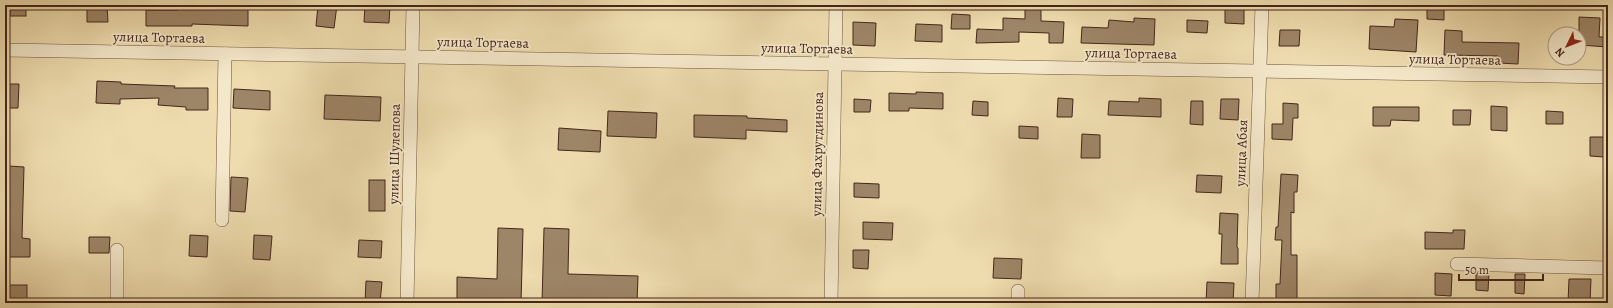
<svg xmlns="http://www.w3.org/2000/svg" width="1613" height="308" viewBox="0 0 1613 308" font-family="Alegreya,serif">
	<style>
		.building { fill: #9d8567; stroke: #45261b }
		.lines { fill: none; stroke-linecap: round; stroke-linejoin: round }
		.minor-casing { stroke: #6f5440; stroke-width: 14 }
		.minor { stroke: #f4e8ca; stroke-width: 13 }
		.labels { text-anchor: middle; stroke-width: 3.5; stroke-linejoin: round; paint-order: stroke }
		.street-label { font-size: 14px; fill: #45261b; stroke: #f4e8ca }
	</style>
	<rect width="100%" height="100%" fill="#eedcae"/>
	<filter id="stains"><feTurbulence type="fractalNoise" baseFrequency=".005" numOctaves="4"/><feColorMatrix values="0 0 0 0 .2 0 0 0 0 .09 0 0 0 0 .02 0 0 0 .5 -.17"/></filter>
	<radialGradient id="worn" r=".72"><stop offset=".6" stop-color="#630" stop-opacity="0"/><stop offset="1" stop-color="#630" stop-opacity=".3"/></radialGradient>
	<g class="building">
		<rect x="10" y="5" width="16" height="11"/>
		<polygon points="87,5 107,5 108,22 87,22"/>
		<polygon points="231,5 248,5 248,26 192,24 192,26 146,26 146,10 178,10 178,6 231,8"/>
		<polygon points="318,5 337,5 334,28 316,26"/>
		<polygon points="365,5 390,5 389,23 364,22"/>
		<polygon points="1427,5 1444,5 1444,20 1427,19"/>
		<polygon points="1225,6 1244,6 1244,24 1225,23"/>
		<polygon points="1025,7 1041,8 1041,21 1064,22 1063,43 1049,43 1049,33 1019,32 1019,42 976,43 977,29 1003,30 1003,18 1025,19"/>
		<polygon points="952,14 970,15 970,29 951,29"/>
		<polygon points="1579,17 1600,18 1599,37 1608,37 1608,47 1579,45"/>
		<polygon points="1134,18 1155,19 1154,45 1081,43 1082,27 1108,28 1109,20 1134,22"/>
		<polygon points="1395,19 1418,20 1416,52 1369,49 1370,26 1394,27"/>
		<polygon points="1187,20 1208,21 1207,33 1187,32"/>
		<polygon points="853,22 876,23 875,46 853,45"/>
		<polygon points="916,24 942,25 942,42 915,41"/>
		<polygon points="1280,30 1300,30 1299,46 1279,46"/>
		<polygon points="1445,30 1462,31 1462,42 1519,43 1518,64 1498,63 1498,56 1444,55"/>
		<polygon points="97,81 121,82 121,84 175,86 174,88 208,88 208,110 186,110 186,107 158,105 159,98 120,99 120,104 96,103"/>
		<polygon points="9,84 19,84 18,108 8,108"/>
		<polygon points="234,89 270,91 270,110 233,108"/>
		<polygon points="916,92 943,93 943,109 909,108 909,111 889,111 889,93 916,94"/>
		<polygon points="325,95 381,97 380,121 324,119"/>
		<polygon points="1058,98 1073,99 1072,117 1057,117"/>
		<polygon points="1139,98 1161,99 1161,117 1108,115 1109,101 1139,102"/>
		<polygon points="854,99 871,100 870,112 854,112"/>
		<polygon points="1221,99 1239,99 1238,120 1220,119"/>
		<polygon points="973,101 988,102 988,116 972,115"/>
		<polygon points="1191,101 1203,101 1203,125 1190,124"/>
		<polygon points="1283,103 1298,104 1298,118 1293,118 1292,140 1272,139 1272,124 1283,124"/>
		<polygon points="1491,106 1507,107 1507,131 1491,130"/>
		<polygon points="1373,107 1419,107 1419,121 1391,120 1390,126 1373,126"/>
		<polygon points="1453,110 1471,110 1470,125 1453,125"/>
		<polygon points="608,111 657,113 656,138 607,136"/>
		<polygon points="1546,111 1563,112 1563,124 1546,124"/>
		<polygon points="694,115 747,116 747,118 787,120 787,132 746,130 746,139 694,137"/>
		<polygon points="1019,126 1038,127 1038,139 1019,138"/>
		<polygon points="559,128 601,131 600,152 558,150"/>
		<polygon points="1082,134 1100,135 1100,158 1081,158"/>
		<polygon points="1590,137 1604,137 1604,157 1590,156"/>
		<polygon points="9,166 24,167 22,238 30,239 30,257 9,257 9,226 6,226 7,203 5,203"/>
		<polygon points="1281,174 1298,175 1297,192 1294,192 1294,213 1291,212 1291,255 1297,255 1297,302 1276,301 1276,284 1280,284 1282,240 1275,240 1276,227 1278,227"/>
		<polygon points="1197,175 1222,176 1221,193 1196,192"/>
		<polygon points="231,177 248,178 245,212 230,211"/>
		<rect x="369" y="180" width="16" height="31"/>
		<polygon points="854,183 879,184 879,198 854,197"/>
		<polygon points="1220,213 1238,214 1237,247 1238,248 1238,264 1221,264 1222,234 1219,234"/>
		<polygon points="863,222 893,223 892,240 863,239"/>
		<polygon points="498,228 523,229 521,303 457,303 457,277 497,279"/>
		<polygon points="544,228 569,229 568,274 638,276 637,303 542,303"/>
		<polygon points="1453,230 1465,230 1464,249 1425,249 1425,232 1453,233"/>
		<polygon points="190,235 208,236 207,257 189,256"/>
		<polygon points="254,235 272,236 270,260 253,259"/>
		<polygon points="89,237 110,237 109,253 89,253"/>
		<polygon points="359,240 382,241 381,258 358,257"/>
		<polygon points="853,250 869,250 868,269 853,268"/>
		<polygon points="994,258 1022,259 1021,279 993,278"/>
		<polygon points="1435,273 1452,274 1451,296 1435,295"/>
		<polygon points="1476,273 1489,273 1488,291 1476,290"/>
		<polygon points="1515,274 1525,274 1524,294 1515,293"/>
		<polygon points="1569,279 1591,279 1590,303 1568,302"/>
		<polygon points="366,281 382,282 380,303 365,303"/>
		<polygon points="1207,282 1234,283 1233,303 1206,303"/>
		<rect x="6" y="285" width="21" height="18"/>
	</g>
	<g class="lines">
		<g class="minor-casing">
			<g id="minor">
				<polyline points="5,50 1608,77"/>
				<polyline points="222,220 225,54"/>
				<polyline points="1457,264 1608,268"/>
				<polyline points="117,303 117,250"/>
				<polyline points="407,303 413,5"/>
				<polyline points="831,303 836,5"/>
				<polyline points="1018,303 1018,291"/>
				<polyline points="1252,303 1262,5"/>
			</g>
		</g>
		<use href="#minor" class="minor"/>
	</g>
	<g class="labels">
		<g class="street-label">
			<text transform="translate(159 37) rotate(1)" y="5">улица Тортаева</text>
			<text transform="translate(483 42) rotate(1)" y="5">улица Тортаева</text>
			<text transform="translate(807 48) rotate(1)" y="5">улица Тортаева</text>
			<text transform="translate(1131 53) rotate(1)" y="5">улица Тортаева</text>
			<text transform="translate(1455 59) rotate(1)" y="5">улица Тортаева</text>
			<text transform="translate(1241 153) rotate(-88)" y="5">улица Абая</text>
			<text transform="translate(394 154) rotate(-89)" y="5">улица Шулепова</text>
			<text transform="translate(817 154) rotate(-89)" y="5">улица Фахрутдинова</text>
		</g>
	</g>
	<rect width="1613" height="308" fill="none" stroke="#eedcae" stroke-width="20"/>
	<rect x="6" y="6" width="1601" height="296" fill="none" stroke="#45261b" stroke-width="2"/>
	<rect x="10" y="10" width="1593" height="288" fill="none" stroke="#45261b"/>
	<g transform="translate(1567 46) rotate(227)"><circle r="19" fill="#f4e8ca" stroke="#ae9a84"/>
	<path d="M0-3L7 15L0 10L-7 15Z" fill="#8f2418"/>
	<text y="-6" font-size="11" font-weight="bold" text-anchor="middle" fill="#45261b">N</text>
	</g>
	<path d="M1459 274v6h84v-6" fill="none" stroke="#45261b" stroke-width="2"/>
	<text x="1465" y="274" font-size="12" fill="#45261b" stroke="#f4e8ca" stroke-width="3" paint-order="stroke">50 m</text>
	<rect width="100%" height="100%" filter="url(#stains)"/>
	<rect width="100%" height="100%" fill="url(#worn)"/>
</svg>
